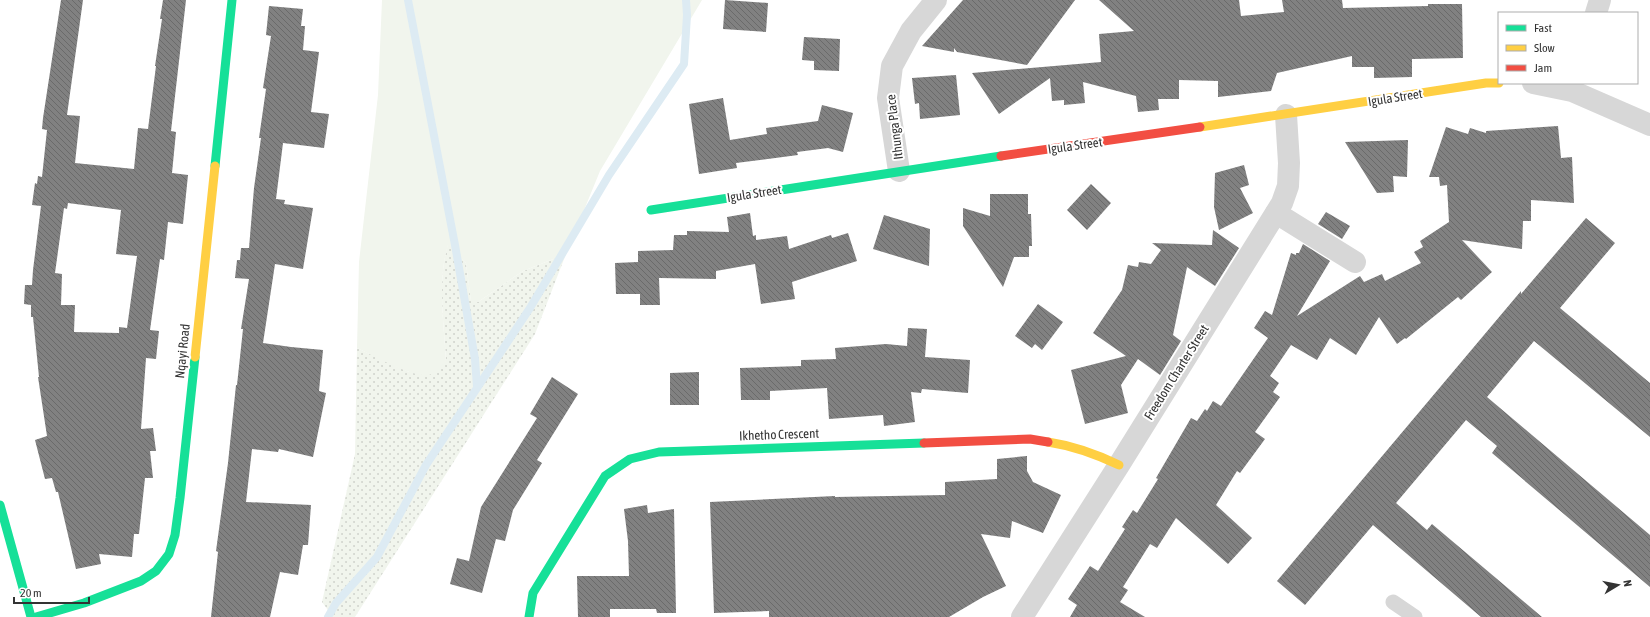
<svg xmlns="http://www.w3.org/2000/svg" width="1650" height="617" viewBox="0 0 1650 617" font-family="'Asap Condensed',sans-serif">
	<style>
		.grass { fill: url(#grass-dots) }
		.garden { fill: #f1f5ed }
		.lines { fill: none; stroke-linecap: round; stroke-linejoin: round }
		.stream { stroke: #ddebf3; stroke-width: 8 }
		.building { fill: url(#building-back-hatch); fill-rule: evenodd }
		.lane { stroke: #d7d7d7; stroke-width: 15 }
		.street { stroke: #d7d7d7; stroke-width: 22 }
		.fast { stroke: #16e098; stroke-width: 9 }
		.slow { stroke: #ffcf43; stroke-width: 9 }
		.jam { stroke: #f24e42; stroke-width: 9 }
		.labels { text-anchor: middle; stroke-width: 4; stroke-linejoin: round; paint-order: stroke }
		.street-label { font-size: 13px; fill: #333; stroke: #fff }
	</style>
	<defs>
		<pattern id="grass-dots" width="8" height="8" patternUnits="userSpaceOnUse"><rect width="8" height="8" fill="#f1f5ed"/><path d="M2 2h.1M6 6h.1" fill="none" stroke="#cfd2cc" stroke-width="1.8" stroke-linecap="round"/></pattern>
		<pattern id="building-back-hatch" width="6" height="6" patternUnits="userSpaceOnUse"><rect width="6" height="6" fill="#818181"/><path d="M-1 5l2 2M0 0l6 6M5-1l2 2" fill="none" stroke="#6a6a6a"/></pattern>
	</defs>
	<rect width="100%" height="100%" fill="#fff"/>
	<path class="grass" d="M448,244L466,263L471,301L478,302L523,271L566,254L535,334L355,617H333L322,602L355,454L357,348L409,372L446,361C444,323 437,281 448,244Z"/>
	<path class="garden" d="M382,0H702L600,171L566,254L523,271L478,302H471L466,263L448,245C437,281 444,323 446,361C442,366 435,373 429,375C412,378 373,355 357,348L359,262L378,95Z"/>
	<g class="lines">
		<g class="stream">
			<polyline points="408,0 455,245 475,359 477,387"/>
			<polyline points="328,617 336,603 377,557 426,465 530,308 609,175 684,64 687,15 686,0"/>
		</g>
	</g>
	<g class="building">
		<path d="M61,0H83L67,115L80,116L75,163L134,169L138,128L148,129L156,66H155L162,19H160L163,0H186L171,131L176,132L172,173L188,175L183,224L168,222L164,260L160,259L150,330L159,331L156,359L146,358L141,429L153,428L156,451H150L153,478H145L139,534H134L132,557L99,554L101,564L76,569L58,492H56L52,478L45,479L35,440L47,436L38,377H39L33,317H31V305L24,304L25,285H32L33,270L41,206L32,205L35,183L37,184L38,176L42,177L47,130L42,129L43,118ZM68,203L121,210L116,254L137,256L127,328L119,327V333L74,332L75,305H61L62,274L55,273L64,208L67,209Z"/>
		<polygon points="725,0 768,3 766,32 723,29"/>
		<polygon points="963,0 1075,0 1027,65 957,52 954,48 954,52 922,46"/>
		<polygon points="1099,0 1239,0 1241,16 1284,12 1282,0 1342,0 1343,8 1428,6 1428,4 1462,4 1463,58 1412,59 1412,77 1374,78 1374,67 1352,67 1352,56 1277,73 1271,91 1218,97 1218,81 1179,80 1179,99 1158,99 1159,110 1138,112 1136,96 1083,82 1085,103 1064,105 1064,100 1052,101 1050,78 999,114 972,73 1101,62 1099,34 1134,31"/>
		<polygon points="269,6 303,9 301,26 305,26 303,50 319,52 311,112 329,114 324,148 283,143 276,199 285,200 284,204 313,208 303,269 275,264 263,343 291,347 323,350 319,391 326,393 313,457 279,449 278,452 252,449 246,502 311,505 308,545 303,545 298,575 280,572 270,617 211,617 218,552 216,551 228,463 236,385 237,385 243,329 241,329 249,279 235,278 237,260 240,260 241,248 249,248 254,188 261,138 259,138 266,89 263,88 271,36 266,35"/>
		<polygon points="804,37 840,39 839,71 814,70 814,61 802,60"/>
		<polygon points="956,75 960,115 920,119 919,103 915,104 912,78"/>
		<polygon points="723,98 730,140 767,134 766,128 818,121 822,105 853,113 843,152 828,148 797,152 798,155 736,163 737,168 699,174 689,104"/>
		<polygon points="1558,126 1561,158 1572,157 1574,203 1531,200 1531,221 1523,221 1522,249 1462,240 1492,272 1461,300 1458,297 1406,339 1405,338 1397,344 1379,317 1356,355 1330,338 1317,360 1291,345 1270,376 1279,383 1273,392 1280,397 1255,432 1265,439 1240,473 1237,471 1216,505 1252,538 1228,564 1176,518 1157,548 1150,544 1123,587 1128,590 1120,602 1145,617 1070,617 1077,605 1068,599 1090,566 1098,571 1125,529 1122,527 1133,510 1137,513 1158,479 1156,478 1191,418 1197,421 1205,409 1207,411 1213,401 1221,406 1268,338 1254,328 1265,311 1272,315 1291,253 1296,255 1296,253 1299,253 1303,244 1330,261 1297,316 1360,276 1364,282 1382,274 1385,281 1421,263 1414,252 1423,247 1420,241 1449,222 1447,185 1440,186 1439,177 1429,177 1446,127 1468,134 1470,128 1486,133 1486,131"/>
		<polygon points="1408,140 1407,177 1393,176 1394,192 1377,193 1345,142"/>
		<polygon points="1244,165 1249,185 1240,188 1253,213 1219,230 1214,207 1215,173"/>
		<polygon points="1091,184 1111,203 1087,230 1067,210"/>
		<polygon points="990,194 1028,194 1028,214 1031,214 1032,246 1029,246 1029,257 1014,257 1003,287 963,226 963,208 990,216"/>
		<polygon points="1326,212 1350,226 1342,239 1318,224"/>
		<polygon points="750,213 753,236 756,235 756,240 787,236 789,249 831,235 832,238 848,233 857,261 792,282 795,299 761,304 755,264 716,271 716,279 659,278 660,305 640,305 640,294 616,294 615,263 638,262 638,251 673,250 674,235 687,235 687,231 729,232 727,217"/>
		<polygon points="884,215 930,229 929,266 873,249"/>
		<polygon points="1586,218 1615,243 1560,308 1650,383 1650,437 1534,341 1487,397 1650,535 1650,587 1492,453 1497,446 1466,420 1396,503 1427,530 1432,524 1542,617 1481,617 1373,525 1305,605 1277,581 1521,291 1521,294"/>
		<polygon points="1213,230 1239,248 1215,286 1187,267 1173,335 1181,341 1160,375 1138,359 1121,385 1128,413 1085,424 1071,370 1126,356 1093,333 1122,290 1128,265 1138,267 1139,262 1151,264 1161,250 1152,243 1212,245"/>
		<polygon points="1038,304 1063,322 1042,350 1035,344 1032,348 1015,336"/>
		<polygon points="908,328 927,329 925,357 970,360 968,393 922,389 921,393 911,392 915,422 884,426 883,415 829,419 827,388 770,391 770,400 741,400 740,368 801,366 801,360 836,359 835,348 886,344 907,346"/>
		<polygon points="699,372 699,405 670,405 670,373"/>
		<polygon points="552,377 578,394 537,460 542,463 513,510 505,541 496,539 482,593 450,584 457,558 469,561 481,507 537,418 530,414"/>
		<polygon points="1027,456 1027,471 1033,482 1061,495 1043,533 1012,521 1010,538 981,534 1006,586 983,597 949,617 769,617 769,611 714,613 710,502 835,496 835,497 945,495 945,482 997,479 997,459"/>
		<polygon points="647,505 648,513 674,509 676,613 657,613 656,609 610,609 610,617 578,617 577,576 629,576 628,541 624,509"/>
	</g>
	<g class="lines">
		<polyline class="lane" points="1393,602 1415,617"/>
		<g class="street">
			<polyline points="1596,13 1600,0"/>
			<polyline points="1533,83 1572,91 1650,125"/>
			<polyline points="899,171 888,98 892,66 911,31 936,0"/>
			<polyline points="1276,213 1355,262"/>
			<polyline points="1022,617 1119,465 1282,203 1288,186 1289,163 1286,115"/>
		</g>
		<g class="fast">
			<polyline points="215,166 232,0"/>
			<polyline points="651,210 1001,156"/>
			<polyline points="0,505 31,617"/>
			<polyline points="36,617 84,603 141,581 156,571 169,554 175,535 180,498 195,357"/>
			<polyline points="529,617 533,593 605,476 630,459 659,452 924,443"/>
		</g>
		<g class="slow">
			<polyline points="1200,127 1486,83 1499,83"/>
			<polyline points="195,357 215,166"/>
			<path d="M1048,442C1074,446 1096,454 1119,465"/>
		</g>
		<g class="jam">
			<polyline points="1001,156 1200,127"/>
			<polyline points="924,443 1030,439 1048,442"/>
		</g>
	</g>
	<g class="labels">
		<g class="street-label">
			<text transform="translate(1395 97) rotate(-9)" y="5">Igula Street</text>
			<text transform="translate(894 127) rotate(-97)" y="5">Ithunga Place</text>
			<text transform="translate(1075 145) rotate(-8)" y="5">Igula Street</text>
			<text transform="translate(754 193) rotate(-9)" y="5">Igula Street</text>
			<text transform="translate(182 351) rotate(-84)" y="5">Nqayi Road</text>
			<text transform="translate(1176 372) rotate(-58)" y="5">Freedom Charter Street</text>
			<text transform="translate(779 434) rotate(-2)" y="5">Ikhetho Crescent</text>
		</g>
	</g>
	<rect x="1498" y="12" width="140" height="72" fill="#ffffff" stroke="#adadad"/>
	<rect x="1506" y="25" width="20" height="6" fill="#16e098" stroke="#adadad"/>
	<text x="1534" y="32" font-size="12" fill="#333333">Fast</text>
	<rect x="1506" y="45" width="20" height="6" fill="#ffcf43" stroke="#adadad"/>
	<text x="1534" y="52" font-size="12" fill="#333333">Slow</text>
	<rect x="1506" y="65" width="20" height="6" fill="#f24e42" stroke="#adadad"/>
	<text x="1534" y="72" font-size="12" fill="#333333">Jam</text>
	<g transform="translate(1618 585) rotate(80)" stroke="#ffffff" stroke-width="3" paint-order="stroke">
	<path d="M0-3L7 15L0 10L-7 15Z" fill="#333333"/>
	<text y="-6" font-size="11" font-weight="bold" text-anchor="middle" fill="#333333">N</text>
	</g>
	<path d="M14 597v6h75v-6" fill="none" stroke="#333333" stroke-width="2"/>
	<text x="20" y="597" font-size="12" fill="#333333" stroke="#ffffff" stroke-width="3" paint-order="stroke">20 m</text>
</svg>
